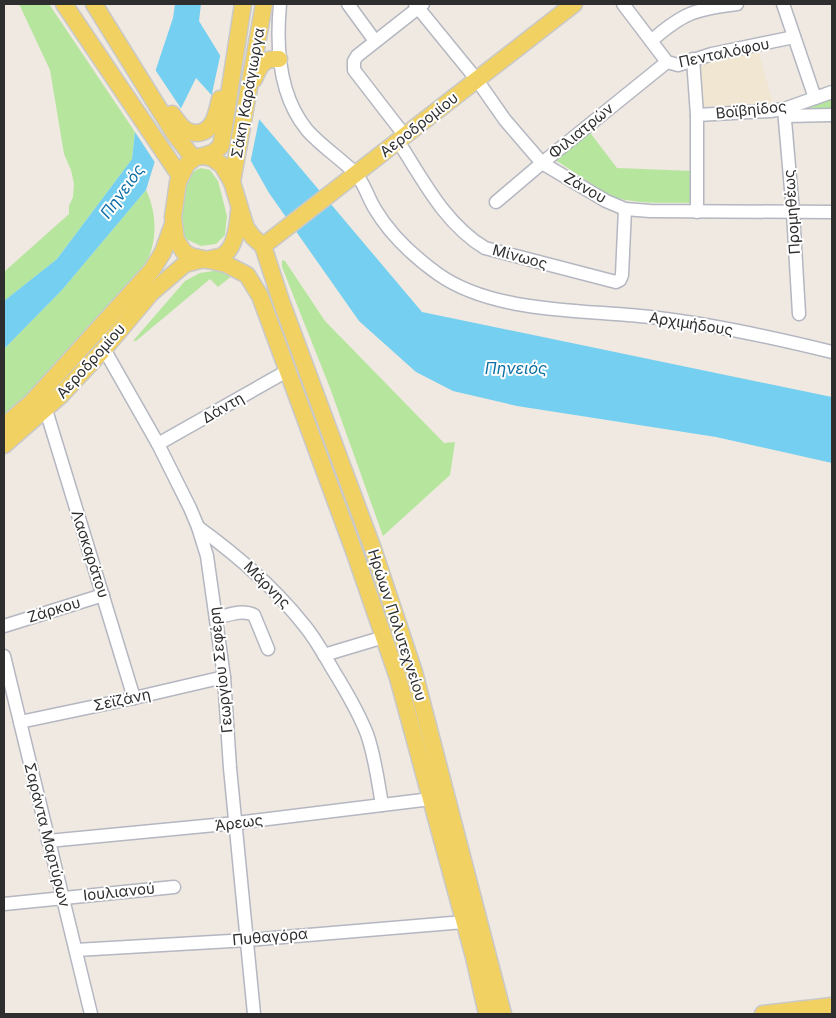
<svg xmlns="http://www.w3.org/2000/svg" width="836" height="1018" viewBox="0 0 836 1018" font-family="Inter,sans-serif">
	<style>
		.education { fill: #f0e6d1 }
		.green { fill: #b6e59e }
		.water { fill: #75cff0 }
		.pier { fill: #efe9e1 }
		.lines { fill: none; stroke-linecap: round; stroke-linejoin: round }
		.minor-casing { stroke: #b4b7c1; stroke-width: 15 }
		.major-casing { stroke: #c9c9c9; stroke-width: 19 }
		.minor { stroke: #fff; stroke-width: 12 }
		.major { stroke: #f2d163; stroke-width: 16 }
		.labels { text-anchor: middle; stroke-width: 4; stroke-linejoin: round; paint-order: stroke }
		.street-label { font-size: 15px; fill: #2e2e2e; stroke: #fff }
		.water-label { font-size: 16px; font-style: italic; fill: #0d6fa3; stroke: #fff }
	</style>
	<rect width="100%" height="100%" fill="#efe9e1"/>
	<polygon class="education" points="758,49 773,104 700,107 698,62"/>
	<g class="green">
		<polygon points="19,4 49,4 135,132 132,159 57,259 4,301 4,272 69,214 69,206 73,197 74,184 71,170 64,154 50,70"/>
		<polygon points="832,97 832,109 802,110 803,108"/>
		<path d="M588,130L617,168L693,171L694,203C666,202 637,205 610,196L554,159Z"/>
		<path d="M201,168L210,170L218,181L227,216L225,235L216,244L201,246L186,239L182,230C182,211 179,174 201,168Z"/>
		<path d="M146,190C157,212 158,243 145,264L30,392L4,416V349L62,290Z"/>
		<polygon points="282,260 285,261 325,321 444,443 455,442 450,475 383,536 330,388 282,267"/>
		<polygon points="213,271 221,271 233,275 218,287 210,279 136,341 133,341 185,281 200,273"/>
	</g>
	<polygon class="water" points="175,4 201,4 199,21 259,119 422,312 832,397 832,463 716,437 517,406 453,391 416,372 359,321 269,193 217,101 196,78 155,161 146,190 62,290 4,349 4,301 57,259 132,159 135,132 173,18"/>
	<g class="pier">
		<polygon points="221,52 260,115 250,164 215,102 211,98"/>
		<polygon points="154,68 182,110 156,164 133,129"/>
	</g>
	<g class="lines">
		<g class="minor-casing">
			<g id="minor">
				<path d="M280,4C276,46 279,96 307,130C321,146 340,158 355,173C364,182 368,198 375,209C391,236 413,256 438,274C496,315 589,309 658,318C717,325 775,338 832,352"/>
				<polyline points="348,4 375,41"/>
				<polyline points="415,4 477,80 505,120 542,163 606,201 625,209 650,211 832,212"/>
				<polyline points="623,4 667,62 678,65 712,54 794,37"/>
				<polyline points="783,4 815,98"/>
				<path d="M651,41C683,13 695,9 737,4"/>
				<polyline points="693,59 697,115 697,212"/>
				<polyline points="784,109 793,212 799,314"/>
				<polyline points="697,115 770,111 784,109 832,92"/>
				<polyline points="785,116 832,115"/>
				<polyline points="405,136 354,70 354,61 357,56 423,4"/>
				<path d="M398,141C423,180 445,224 485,248L616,282L620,280L622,275L625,209"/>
				<polyline points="496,202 542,163 667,62"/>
				<polyline points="104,349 158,444 190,508 198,527 207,556 224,677 230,768 254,1014"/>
				<polyline points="46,410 134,698"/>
				<polyline points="158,444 287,371"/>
				<path d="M198,527C238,556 274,587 304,625C316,639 324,655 333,670C346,691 358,711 367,734C375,757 378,781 382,805"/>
				<path d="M216,618C228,615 243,609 254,615L268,649"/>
				<polyline points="4,626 103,595"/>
				<polyline points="324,655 384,637"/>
				<polyline points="4,656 91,1014"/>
				<polyline points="20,722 134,698 224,677"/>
				<polyline points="48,841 236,823 431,799"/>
				<polyline points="4,904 174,887"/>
				<polyline points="76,950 248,940 464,922"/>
			</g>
		</g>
		<g class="major-casing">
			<g id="major">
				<polyline points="64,4 180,176"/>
				<polyline points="94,4 174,133 193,158"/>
				<path d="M254,79C260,65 263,58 279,59"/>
				<path d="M172,114C175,118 178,123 182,127C186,131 191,133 197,133C214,132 217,112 220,99"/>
				<polyline points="204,156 214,152 221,146 243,4"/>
				<polyline points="232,182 264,4"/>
				<polyline points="263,246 574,4"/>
				<path d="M206,260C211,258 217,258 222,256C235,249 238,225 239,211"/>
				<polyline points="4,426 32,402 152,270 163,252 173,224"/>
				<polyline points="4,445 61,395 104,349 151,293 185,264 200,260"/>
				<polyline points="487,1014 474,957 398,678 354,551 260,296 247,275 226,264 190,256 184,252 176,240 173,217 178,182 187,164 196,157 204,156 212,158 222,165 232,182 246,228 253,237 263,246 281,301 373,549 414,672 503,1014"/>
				<polyline points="763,1014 832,1006"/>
			</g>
		</g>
		<use href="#minor" class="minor"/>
		<use href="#major" class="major"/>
	</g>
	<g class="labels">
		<g class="street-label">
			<text transform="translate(724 53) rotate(-12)" y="5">Πενταλόφου</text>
			<text transform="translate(248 93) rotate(-80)" y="5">Σάκη Καράγιωργα</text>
			<text transform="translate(751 110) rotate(-6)" y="5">Βοϊβηίδος</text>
			<text transform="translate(419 125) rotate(-38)" y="5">Αεροδρομίου</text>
			<text transform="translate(581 131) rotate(-39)" y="5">Φιλιατρών</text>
			<text transform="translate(585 188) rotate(30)" y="5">Ζάνου</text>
			<text transform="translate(792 212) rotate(-94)" y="5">Προμηθέως</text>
			<text transform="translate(520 257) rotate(15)" y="5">Μίνωος</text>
			<text transform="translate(691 324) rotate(9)" y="5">Αρχιμήδους</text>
			<text transform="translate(91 361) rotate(-48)" y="5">Αεροδρομίου</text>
			<text transform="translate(223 408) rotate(-30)" y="5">Δάντη</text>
			<text transform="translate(90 554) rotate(72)" y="5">Λασκαράτου</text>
			<text transform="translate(267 585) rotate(45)" y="5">Μάρνης</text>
			<text transform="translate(54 610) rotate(-17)" y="5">Ζάρκου</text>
			<text transform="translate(397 625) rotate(72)" y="5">Ηρώων Πολυτεχνείου</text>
			<text transform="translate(221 670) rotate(-96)" y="5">Γεωργίου Σεφέρη</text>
			<text transform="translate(122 700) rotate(-12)" y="5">Σεϊζάνη</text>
			<text transform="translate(239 823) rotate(-7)" y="5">Άρεως</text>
			<text transform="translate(47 835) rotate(76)" y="5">Σαράντα Μαρτύρων</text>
			<text transform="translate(119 892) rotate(-6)" y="5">Ιουλιανού</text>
			<text transform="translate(270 937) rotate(-5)" y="5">Πυθαγόρα</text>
		</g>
		<g class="water-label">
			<text transform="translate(122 191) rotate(-54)" y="6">Πηνειός</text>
			<text x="516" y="374">Πηνειός</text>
		</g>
	</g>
	<rect width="836" height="1018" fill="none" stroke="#2e2e2e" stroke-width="10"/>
</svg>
